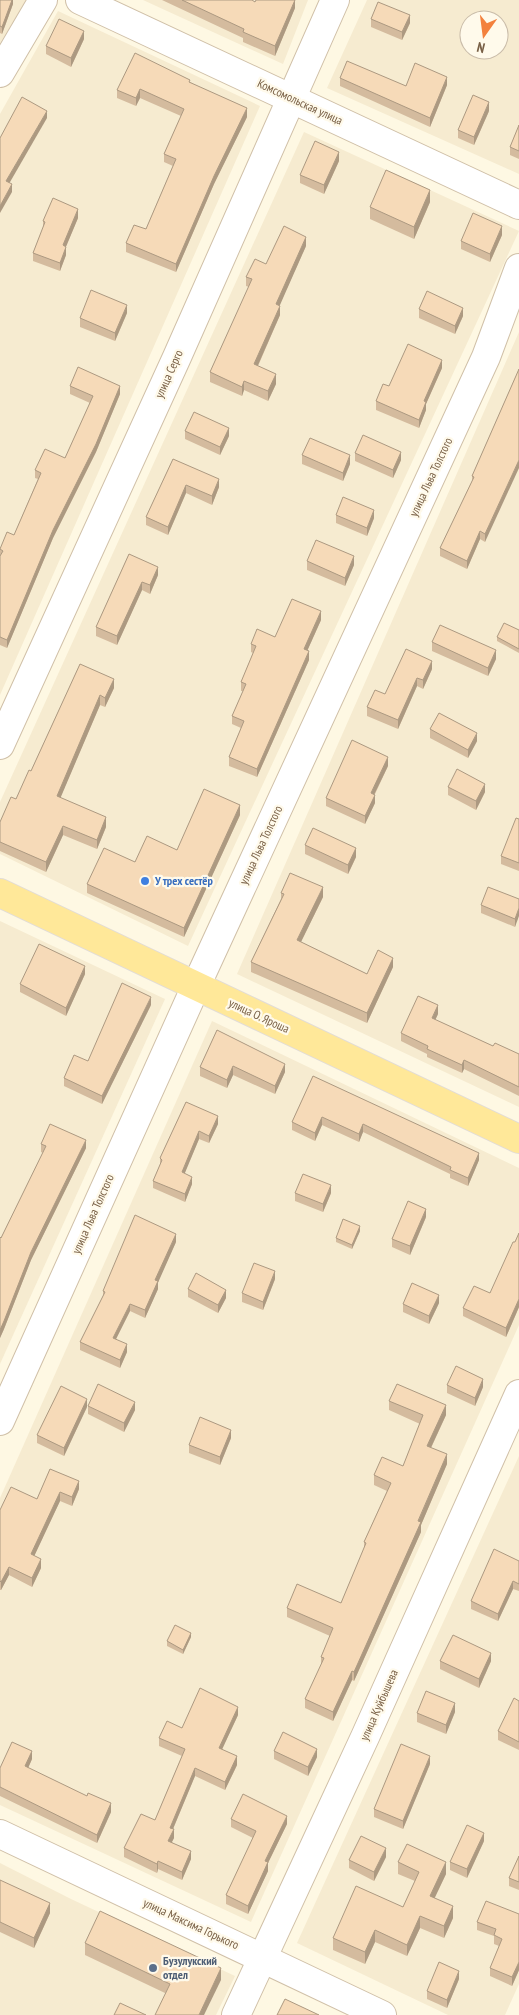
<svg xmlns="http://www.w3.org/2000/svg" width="519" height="2015" viewBox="0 0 519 2015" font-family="'PT Sans Narrow',sans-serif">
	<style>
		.residential { fill: #f6ebd0; fill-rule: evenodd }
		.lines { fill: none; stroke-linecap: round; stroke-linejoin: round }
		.minor-casing { stroke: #d0c0a8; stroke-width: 30 }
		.major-casing { stroke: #e2dcd6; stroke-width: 30 }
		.minor { stroke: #fff; stroke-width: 28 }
		.major { stroke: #ffe899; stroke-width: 28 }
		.wall { fill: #d4bb9e }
		.shaded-wall { fill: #ac9981 }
		.building { fill: #f6dab8; stroke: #ac9981 }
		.shop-dot { fill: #3f7fe0; stroke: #fffaeb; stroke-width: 2 }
		.service-dot { fill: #5c6f8a; stroke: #fffaeb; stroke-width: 2 }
		.labels { text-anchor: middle; stroke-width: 4.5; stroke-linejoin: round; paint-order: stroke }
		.street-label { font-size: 12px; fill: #796046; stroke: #fffaeb }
		.shop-label { font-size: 12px; font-weight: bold; fill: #366cbe; stroke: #fffaeb; text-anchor: start }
		.service-label { font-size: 12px; font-weight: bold; fill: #4e5e75; stroke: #fffaeb; text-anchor: start }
	</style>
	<rect width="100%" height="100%" fill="#fef8e3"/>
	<g class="residential">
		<polygon points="0,0 27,0 0,43"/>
		<polygon points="143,0 308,0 283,64"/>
		<path d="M367,0H519V174L327,88ZM469,20H499V50H469Z"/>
		<polygon points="58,11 260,106 0,695 0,114"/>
		<polygon points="304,132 519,231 188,946 0,854 0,802"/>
		<polygon points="519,332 519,1107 237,974"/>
		<polygon points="0,921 165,999 0,1364"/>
		<polygon points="212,1021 519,1168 519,1325 251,1922 0,1805 0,1498"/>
		<polygon points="519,1456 519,1984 505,2015 448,2015 297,1943"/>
		<polygon points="0,1863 71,1899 235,1976 216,2015 0,2015"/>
	</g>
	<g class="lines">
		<g class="minor-casing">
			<g id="minor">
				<polyline points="80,0 519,205"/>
				<polyline points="0,73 43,0"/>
				<polyline points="0,745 177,357 335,0"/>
				<polyline points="0,1421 196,986 486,357 519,268"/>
				<polyline points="0,1834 382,2015"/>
				<polyline points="236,2015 365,1737 519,1394"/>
			</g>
		</g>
		<g class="major-casing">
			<polyline id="major" points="0,893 519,1139"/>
		</g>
		<use href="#minor" class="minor"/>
		<use href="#major" class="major"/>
	</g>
	<g class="wall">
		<polygon points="0,0 13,0 13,4 2,34 0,33"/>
		<polygon points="162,0 252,0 255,2 295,0 295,8 275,56 243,42 243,38"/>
		<polygon points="371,19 410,23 402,40 371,27"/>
		<polygon points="84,39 71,67 46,54 46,46"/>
		<polygon points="340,78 406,86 447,85 430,127 340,86"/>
		<polygon points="190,82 247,117 214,184 176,272 126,252 126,243 146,229 173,166 164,162 164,154 181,116 140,98 136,106 117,98 117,90"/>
		<polygon points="489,111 474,145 458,138 458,130"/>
		<polygon points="519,125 519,159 510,155 510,147"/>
		<polygon points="339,161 324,194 300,183 300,175"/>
		<polygon points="430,202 414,239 370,219 370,207"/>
		<polygon points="78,218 66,246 66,255 60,271 33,261 33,253 43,229 43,221"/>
		<polygon points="502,235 490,262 461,249 461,241"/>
		<polygon points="306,246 279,306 280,315 258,366 276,384 268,401 244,390 242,396 210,382 210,372 249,287 246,286 246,277 266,264"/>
		<polygon points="419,309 463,316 455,334 419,318"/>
		<polygon points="127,313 115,341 80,327 80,318"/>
		<polygon points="442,368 426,404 426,410 419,428 376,410 376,401 389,386"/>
		<polygon points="519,369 485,542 480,539 467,569 440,556 440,548 472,481 472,476"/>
		<polygon points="70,386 120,394 96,452 53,538 7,648 0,645 0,549 14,535 38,479 35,478 35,470 65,458 90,403 70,394"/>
		<polygon points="185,431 229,436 220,455 185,439"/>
		<polygon points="355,453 401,460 393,478 355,461"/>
		<polygon points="302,455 350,464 343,481 302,464"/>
		<polygon points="173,459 219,487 212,505 186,493 168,535 146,525 146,517"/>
		<polygon points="336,515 374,518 367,536 336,523"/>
		<polygon points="129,554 158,575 150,594 142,590 117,645 96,636 96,627"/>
		<polygon points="307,561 354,565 345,586 307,570"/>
		<polygon points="321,620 307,651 309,660 257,777 229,766 229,757 241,728 232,724 232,716 243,691 241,691 241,682 253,653 251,652 251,644 275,637"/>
		<polygon points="519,630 519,653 497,641 497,637"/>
		<polygon points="432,642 496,659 488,676 432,651"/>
		<polygon points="80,664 114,688 105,707 100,705 60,798 106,827 97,849 63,835 46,872 0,851 0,822 16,799 31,771"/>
		<polygon points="432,669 423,689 417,686 398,729 367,716 367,707 385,694"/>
		<polygon points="430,729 477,741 468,758 430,738"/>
		<polygon points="388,766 375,794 375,803 365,824 326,806 326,798"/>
		<polygon points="448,787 485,792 476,810 448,795"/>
		<polygon points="240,815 184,937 87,893 87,884 135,862 177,850"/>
		<polygon points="519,819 519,871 501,864 501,856"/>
		<polygon points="305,845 356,857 348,874 305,854"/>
		<polygon points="281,893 323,897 301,942 367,974 393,967 367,1023 251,972 251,962 281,899"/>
		<polygon points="519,899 515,927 481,913 481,905"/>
		<polygon points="85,974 66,1016 20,992 20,984"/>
		<polygon points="151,1005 102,1104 64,1086 64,1078 88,1061"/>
		<polygon points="438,1014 435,1020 493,1046 519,1054 519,1096 464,1069 462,1073 427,1057 427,1054 401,1041 401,1033"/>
		<polygon points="217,1030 285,1072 275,1094 233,1075 227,1088 200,1076 200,1067"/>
		<polygon points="313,1076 479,1160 468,1186 450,1178 450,1174 363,1132 359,1142 322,1125 315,1141 292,1130 292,1122"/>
		<polygon points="186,1102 218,1124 209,1143 199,1139 184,1174 192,1184 185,1202 153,1188 153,1181 160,1165 160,1158"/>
		<polygon points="41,1144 86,1148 31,1260 4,1329 0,1338 0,1237 1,1238 43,1153 41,1152"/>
		<polygon points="295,1193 331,1193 323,1212 295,1201"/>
		<polygon points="426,1217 410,1255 392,1247 392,1239"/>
		<polygon points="360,1231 352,1249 336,1242 336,1238"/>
		<polygon points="519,1233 519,1307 506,1337 463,1316 463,1308 490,1293"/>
		<polygon points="176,1242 158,1281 158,1289 145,1318 130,1311 116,1339 127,1352 120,1368 80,1350 80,1342 103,1296 103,1291"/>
		<polygon points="275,1279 263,1310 242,1302 242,1293"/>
		<polygon points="188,1289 226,1298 218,1313 188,1297"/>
		<polygon points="439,1303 429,1324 403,1312 403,1304"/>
		<polygon points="447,1385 483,1387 475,1406 447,1393"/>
		<polygon points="389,1401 446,1415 431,1448 447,1464 421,1525 421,1532 354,1681 352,1680 333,1721 305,1708 305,1699 321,1665 321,1657 330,1636 287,1617 287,1608 341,1603 364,1549 364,1542 387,1491 374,1485 374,1475 403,1466 420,1424 389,1410"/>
		<polygon points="88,1406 135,1410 124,1432 88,1414"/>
		<polygon points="87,1407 64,1456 37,1443 37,1435"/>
		<polygon points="231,1438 220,1465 189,1453 189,1445"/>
		<polygon points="50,1469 79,1489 72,1506 60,1501 34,1556 41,1568 32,1587 9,1575 1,1590 0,1590 0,1510 37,1499"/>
		<polygon points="519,1561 519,1591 513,1589 498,1621 471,1609 471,1601"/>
		<polygon points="191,1637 183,1654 167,1646 167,1641"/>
		<polygon points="440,1661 491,1661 479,1688 440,1669"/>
		<polygon points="519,1701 519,1750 498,1740 498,1731"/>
		<polygon points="455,1712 446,1734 417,1722 417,1713"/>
		<polygon points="238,1715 222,1749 237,1765 225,1790 195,1776 173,1829 174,1838 172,1842 191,1859 182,1880 158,1869 157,1873 124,1857 124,1848 155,1820 182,1756 159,1746 159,1738 182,1728"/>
		<polygon points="274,1751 317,1757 308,1776 274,1759"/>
		<polygon points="32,1759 28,1768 111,1812 97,1843 0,1796 0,1768"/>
		<polygon points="430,1764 403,1829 374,1817 374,1809"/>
		<polygon points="231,1819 287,1824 268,1863 268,1871 248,1914 226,1904 226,1895 253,1838 231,1827"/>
		<polygon points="484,1841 467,1878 450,1870 450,1862"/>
		<polygon points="519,1856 519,1890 509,1886 509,1878"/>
		<polygon points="386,1857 374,1881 349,1868 349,1860"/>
		<polygon points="398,1862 446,1874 434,1898 453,1918 444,1938 420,1928 407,1956 375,1942 365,1964 333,1950 333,1938 403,1907 415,1881 398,1874"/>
		<polygon points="0,1880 50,1913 34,1948 0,1932"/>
		<polygon points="519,1914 519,1970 512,1986 490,1976 490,1968 499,1946 494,1944 494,1936 477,1930 477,1922"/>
		<polygon points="85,1943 221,1980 165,1993 85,1955"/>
		<polygon points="459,1979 447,2008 427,1999 427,1991"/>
	</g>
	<g class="shaded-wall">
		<polygon points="12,0 13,0 13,4 2,34 2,27"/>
		<polygon points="295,0 295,8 275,56 275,46"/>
		<polygon points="410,15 410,23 402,40 402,32"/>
		<polygon points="84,31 84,39 71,67 71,58"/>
		<polygon points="447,77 447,85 430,127 430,118"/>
		<polygon points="140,89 140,98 136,106 136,98"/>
		<polygon points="489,102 489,111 474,145 474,137"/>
		<polygon points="247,108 247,117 214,184 176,272 176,264 214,176"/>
		<polygon points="47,111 47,118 6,189 6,181"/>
		<polygon points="339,152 339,161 324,194 324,185"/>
		<polygon points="12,184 12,192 0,213 0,206"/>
		<polygon points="430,190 430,202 414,239 414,227"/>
		<polygon points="78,209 78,218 63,254 63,245"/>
		<polygon points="502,226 502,235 490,262 490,254"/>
		<polygon points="306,237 306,246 276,314 276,304"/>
		<polygon points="66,247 66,255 60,271 60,263"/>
		<polygon points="127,305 127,313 115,341 115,333"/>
		<polygon points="280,306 280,315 254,374 254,364"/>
		<polygon points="463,308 463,316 455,334 455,326"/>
		<polygon points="442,360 442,368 426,404 426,410 419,428 419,420 424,401"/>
		<polygon points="276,374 276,384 268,401 268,391"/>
		<polygon points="244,381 244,390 242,396 242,387"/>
		<polygon points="120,386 120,394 96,452 53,538 7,648 7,640 53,530"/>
		<polygon points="229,428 229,436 220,455 220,447"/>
		<polygon points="401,452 401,460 393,478 393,470"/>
		<polygon points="350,455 350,464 343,481 343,473"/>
		<polygon points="519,460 519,468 485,542 485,534"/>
		<polygon points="219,479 219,487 212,505 212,496"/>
		<polygon points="186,485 186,493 168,535 168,527"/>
		<polygon points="374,510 374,518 367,536 367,528"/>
		<polygon points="480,531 480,539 467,569 467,561"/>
		<polygon points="354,556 354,565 345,586 345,578"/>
		<polygon points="158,567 158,575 150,594 150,585"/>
		<polygon points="142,582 142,590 117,645 117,636"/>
		<polygon points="321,611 321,620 304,658 304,649"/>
		<polygon points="496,650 496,659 488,676 488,668"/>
		<polygon points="309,651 309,660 257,777 257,769"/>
		<polygon points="432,661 432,669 423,689 423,680"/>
		<polygon points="417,678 417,686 398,729 398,720"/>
		<polygon points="114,679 114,688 105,707 105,698"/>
		<polygon points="100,695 100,705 57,806 57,796"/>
		<polygon points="477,733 477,741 468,758 468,750"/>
		<polygon points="388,757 388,766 371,801 371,793"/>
		<polygon points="485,784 485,792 476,810 476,801"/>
		<polygon points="375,795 375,803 365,824 365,816"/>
		<polygon points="240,805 240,815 184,937 184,928"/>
		<polygon points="106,817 106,827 97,849 97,840"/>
		<polygon points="63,826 63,835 46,872 46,862"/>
		<polygon points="356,848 356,857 348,874 348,865"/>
		<polygon points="323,887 323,897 297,950 297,940"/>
		<polygon points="519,908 519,916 515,927 515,919"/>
		<polygon points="393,958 393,967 367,1023 367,1013"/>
		<polygon points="85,966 85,974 66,1016 66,1008"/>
		<polygon points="151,997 151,1005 102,1104 102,1096"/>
		<polygon points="438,1005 438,1014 432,1027 432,1018"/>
		<polygon points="464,1060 464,1069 462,1073 462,1065"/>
		<polygon points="285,1064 285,1072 275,1094 275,1086"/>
		<polygon points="233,1066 233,1075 227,1088 227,1080"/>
		<polygon points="218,1116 218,1124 209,1143 209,1136"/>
		<polygon points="322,1117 322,1125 315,1141 315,1133"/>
		<polygon points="363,1124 363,1132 359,1142 359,1134"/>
		<polygon points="199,1131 199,1139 182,1180 182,1172"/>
		<polygon points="86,1140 86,1148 31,1260 4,1329 0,1338 0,1330 31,1252"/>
		<polygon points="479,1153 479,1160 468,1186 468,1178"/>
		<polygon points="192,1177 192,1184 185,1202 185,1194"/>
		<polygon points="331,1185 331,1193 323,1212 323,1204"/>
		<polygon points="426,1209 426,1217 410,1255 410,1246"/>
		<polygon points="360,1226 360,1231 352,1249 352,1245"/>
		<polygon points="176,1234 176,1242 157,1285 158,1281 158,1289 145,1318 145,1310 155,1280"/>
		<polygon points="275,1271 275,1279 263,1310 263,1302"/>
		<polygon points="226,1290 226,1298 218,1313 218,1305"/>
		<polygon points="439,1295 439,1303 429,1324 429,1316"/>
		<polygon points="519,1299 519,1307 506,1337 506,1328"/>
		<polygon points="130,1304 130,1311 113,1345 113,1338"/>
		<polygon points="127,1344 127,1352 120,1368 120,1360"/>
		<polygon points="483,1379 483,1387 475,1406 475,1398"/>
		<polygon points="87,1399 87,1407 64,1456 64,1448"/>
		<polygon points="135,1402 135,1410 124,1432 124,1423"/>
		<polygon points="446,1405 446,1415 427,1456 427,1446"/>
		<polygon points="231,1430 231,1438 220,1465 220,1457"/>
		<polygon points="447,1454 447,1464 421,1525 421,1532 354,1681 354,1672"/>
		<polygon points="79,1481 79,1489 72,1506 72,1497"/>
		<polygon points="60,1492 60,1501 31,1563 31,1554"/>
		<polygon points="41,1559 41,1568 32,1587 32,1578"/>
		<polygon points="9,1567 9,1575 1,1590 1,1582"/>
		<polygon points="513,1581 513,1589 498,1621 498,1614"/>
		<polygon points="191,1633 191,1637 183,1654 183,1650"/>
		<polygon points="491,1653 491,1661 479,1688 479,1679"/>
		<polygon points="352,1671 352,1680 333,1721 333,1712"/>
		<polygon points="455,1703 455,1712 446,1734 446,1725"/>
		<polygon points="238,1707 238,1715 219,1756 219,1748"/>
		<polygon points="317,1749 317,1757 308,1776 308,1767"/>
		<polygon points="32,1751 32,1759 25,1775 25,1766"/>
		<polygon points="237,1756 237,1765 225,1790 225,1782"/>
		<polygon points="430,1756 430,1764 403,1829 403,1821"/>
		<polygon points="195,1768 195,1776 170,1836 170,1828"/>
		<polygon points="111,1803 111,1812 97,1843 97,1835"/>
		<polygon points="287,1816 287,1824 268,1863 268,1871 248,1914 248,1906 265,1861"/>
		<polygon points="174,1829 174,1838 168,1849 168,1841"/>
		<polygon points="484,1833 484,1841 467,1878 467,1869"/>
		<polygon points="386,1848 386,1857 374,1881 374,1872"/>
		<polygon points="191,1851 191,1859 182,1880 182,1872"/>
		<polygon points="158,1861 158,1869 157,1873 157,1864"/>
		<polygon points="446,1862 446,1874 430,1908 430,1896"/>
		<polygon points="50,1903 50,1913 34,1948 34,1938"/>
		<polygon points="453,1906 453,1918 444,1938 444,1926"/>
		<polygon points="420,1916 420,1928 407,1956 407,1945"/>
		<polygon points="375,1930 375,1942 365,1964 365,1952"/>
		<polygon points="519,1962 519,1970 512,1986 512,1977"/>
		<polygon points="221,1968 221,1980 204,2015 199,2015"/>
		<polygon points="459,1971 459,1979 447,2008 447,2000"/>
	</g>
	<g class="building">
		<polygon points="0,0 12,0 2,27 0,26"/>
		<polygon points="182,0 252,0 255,2 256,0 295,0 275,46 243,32 244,29"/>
		<polygon points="378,2 410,15 402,32 371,19"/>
		<polygon points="59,19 84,31 71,58 46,46"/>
		<polygon points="135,53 190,80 189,82 247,108 214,176 176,264 126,243 134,225 146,229 176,159 164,154 184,109 140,89 136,98 117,90"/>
		<polygon points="347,61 406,86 415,63 447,77 430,118 340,78"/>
		<polygon points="473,95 489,102 474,137 458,130"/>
		<polygon points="22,97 47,111 6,181 12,184 0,206 0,138"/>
		<polygon points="519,125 519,151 510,147"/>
		<polygon points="315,141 339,152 324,185 300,175"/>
		<polygon points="386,170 430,190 414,227 370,207"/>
		<polygon points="53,198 78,209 63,245 66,247 60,263 33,253 45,222 43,221"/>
		<polygon points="473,213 502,226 490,254 461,241"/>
		<polygon points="284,226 306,237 276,304 280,306 254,364 276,374 268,391 244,381 242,387 210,372 252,279 246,277 255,259 266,264"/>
		<polygon points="91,290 127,305 115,333 80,318"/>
		<polygon points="427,291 463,308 455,326 419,309"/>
		<polygon points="408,344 442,360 424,401 426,402 419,420 376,401 383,384 389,386"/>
		<polygon points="78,367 120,386 96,444 53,530 7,640 0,637 0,556 3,551 0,549 7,532 14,535 41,473 35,470 45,449 65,458 93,396 70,386"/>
		<polygon points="519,369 519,460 485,534 480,531 467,561 440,548 474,477 472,476"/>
		<polygon points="194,412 229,428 220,447 185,431"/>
		<polygon points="363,435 401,452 393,470 355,453"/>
		<polygon points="310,438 350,455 343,473 302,455"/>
		<polygon points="173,459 219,479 212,496 186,485 168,527 146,517"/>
		<polygon points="343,497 374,510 367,528 336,515"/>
		<polygon points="316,540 354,556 345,578 307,561"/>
		<polygon points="129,554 158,567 150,585 142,582 117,636 96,627"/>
		<polygon points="292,599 321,611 304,649 309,651 257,769 229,757 244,721 232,716 246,684 241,682 256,646 251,644 257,629 275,637"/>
		<polygon points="504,623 519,630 519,649 497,637"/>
		<polygon points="440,625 496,650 488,668 432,642"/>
		<polygon points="406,649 432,661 423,680 417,678 398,720 367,707 375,690 385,694"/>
		<polygon points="80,664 114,679 105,698 100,695 57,796 106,817 97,840 63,826 46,862 0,842 0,822 11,797 16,799 29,770 31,771"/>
		<polygon points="439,713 477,733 468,750 430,729"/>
		<polygon points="352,740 388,757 371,793 375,795 365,816 326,798"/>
		<polygon points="457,769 485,784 476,801 448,787"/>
		<polygon points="204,789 240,805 184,928 87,884 104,848 135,862 147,836 177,850"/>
		<polygon points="516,818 519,819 519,863 501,856"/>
		<polygon points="313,828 356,848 348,865 305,845"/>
		<polygon points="290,873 323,887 297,940 367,974 378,950 393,958 367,1013 251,962 284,894 281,893"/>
		<polygon points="488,887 519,899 519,908 515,919 481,905"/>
		<polygon points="39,944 85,966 66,1008 20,984"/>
		<polygon points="122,983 151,997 102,1096 64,1078 74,1055 88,1061"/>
		<polygon points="418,996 438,1005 432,1018 493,1046 495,1043 519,1054 519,1087 464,1060 462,1065 427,1049 428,1046 401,1033"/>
		<polygon points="217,1030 285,1064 275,1086 233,1066 227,1080 200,1067"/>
		<polygon points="313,1076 479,1153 468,1178 450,1170 451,1167 363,1124 359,1134 322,1117 315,1133 292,1122"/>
		<polygon points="186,1102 218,1116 209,1136 199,1131 182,1172 192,1177 185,1194 153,1181 162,1160 160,1158"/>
		<polygon points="50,1124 86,1140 31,1252 4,1321 0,1330 0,1237 1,1238 46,1146 41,1144"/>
		<polygon points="303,1174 331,1185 323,1204 295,1193"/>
		<polygon points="408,1201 426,1209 410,1246 392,1239"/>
		<polygon points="135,1215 176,1234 155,1280 158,1281 145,1310 130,1304 113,1338 127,1344 120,1360 80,1342 105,1292 103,1291"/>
		<polygon points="343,1219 360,1226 352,1245 336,1238"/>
		<polygon points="519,1233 519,1299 506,1328 463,1308 474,1286 490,1293 513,1242 515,1242"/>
		<polygon points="254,1263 275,1271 263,1302 242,1293"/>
		<polygon points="196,1273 226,1290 218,1305 188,1289"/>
		<polygon points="412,1283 439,1295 429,1316 403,1304"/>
		<polygon points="456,1366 483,1379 475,1398 447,1385"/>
		<polygon points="98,1384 135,1402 124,1423 88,1406"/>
		<polygon points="397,1384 446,1405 427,1446 447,1454 418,1521 421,1522 354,1672 352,1671 333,1712 305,1699 324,1658 321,1657 333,1628 287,1608 297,1584 341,1603 366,1543 364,1542 391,1483 374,1475 382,1457 403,1466 423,1415 389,1401"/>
		<polygon points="61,1386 87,1399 64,1448 37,1435"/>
		<polygon points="200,1417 231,1430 220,1457 189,1445"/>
		<polygon points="50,1469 79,1481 72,1497 60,1492 31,1554 41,1559 32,1578 9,1567 1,1582 0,1581 0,1510 11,1487 37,1499"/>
		<polygon points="494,1549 519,1561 519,1584 513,1581 498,1614 471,1601"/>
		<polygon points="175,1625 191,1633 183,1650 167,1641"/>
		<polygon points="453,1635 491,1653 479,1679 440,1661"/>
		<polygon points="200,1688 238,1707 219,1748 237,1756 225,1782 195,1768 170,1828 174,1829 168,1841 191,1851 182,1872 158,1861 157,1864 124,1848 141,1814 155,1820 185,1749 159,1738 167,1721 182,1728"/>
		<polygon points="426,1691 455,1703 446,1725 417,1713"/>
		<polygon points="514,1698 519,1701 519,1742 498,1731"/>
		<polygon points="283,1732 317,1749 308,1767 274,1751"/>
		<polygon points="12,1742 32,1751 25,1766 87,1796 88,1793 111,1803 97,1835 0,1787 0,1768"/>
		<polygon points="401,1744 430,1756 403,1821 374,1809"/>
		<polygon points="243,1794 287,1816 265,1861 268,1862 248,1906 226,1895 256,1831 231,1819"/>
		<polygon points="467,1825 484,1833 467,1869 450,1862"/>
		<polygon points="361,1836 386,1848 374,1872 349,1860"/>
		<polygon points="407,1844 446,1862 430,1896 453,1906 444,1926 420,1916 407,1945 375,1930 365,1952 333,1938 356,1886 403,1907 419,1872 398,1862"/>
		<polygon points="519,1856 519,1882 509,1878"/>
		<polygon points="0,1880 50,1903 34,1938 0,1922"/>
		<polygon points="486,1901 519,1914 519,1962 512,1977 490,1968 502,1939 494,1935 496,1929 477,1922"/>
		<polygon points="100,1911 221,1968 199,2015 155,2015 170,1984 85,1943"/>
		<polygon points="439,1962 459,1971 447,2000 427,1991"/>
		<polygon points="285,1999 319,2015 277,2015"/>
		<polygon points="120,2003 146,2015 114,2015"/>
	</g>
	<circle class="shop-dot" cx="145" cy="881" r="5"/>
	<circle class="service-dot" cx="153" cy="1968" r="5"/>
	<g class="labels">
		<g class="street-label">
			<text transform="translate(300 102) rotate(25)" y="4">Комсомольская улица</text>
			<text transform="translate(169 374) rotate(-66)" y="4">улица Серго</text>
			<text transform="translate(431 477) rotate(-65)" y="4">улица Льва Толстого</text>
			<text transform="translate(261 845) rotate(-65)" y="4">улица Льва Толстого</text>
			<text transform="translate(259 1016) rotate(25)" y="4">улица О. Яроша</text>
			<text transform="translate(93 1214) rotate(-66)" y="4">улица Льва Толстого</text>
			<text transform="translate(379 1705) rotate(-66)" y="4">улица Куйбышева</text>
			<text transform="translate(191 1924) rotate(25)" y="4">улица Максима Горького</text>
		</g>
		<g class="shop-label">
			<text x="155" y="885">У трех сестёр</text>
		</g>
		<g class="service-label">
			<text x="163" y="1965">Бузулукский<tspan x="163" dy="14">отдел</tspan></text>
		</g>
	</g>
	<g transform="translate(484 35) rotate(194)"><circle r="24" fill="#fffaeb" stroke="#c9bca9"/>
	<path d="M0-4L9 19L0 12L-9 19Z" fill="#f3813d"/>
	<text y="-8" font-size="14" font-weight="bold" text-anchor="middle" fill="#796046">N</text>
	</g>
</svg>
